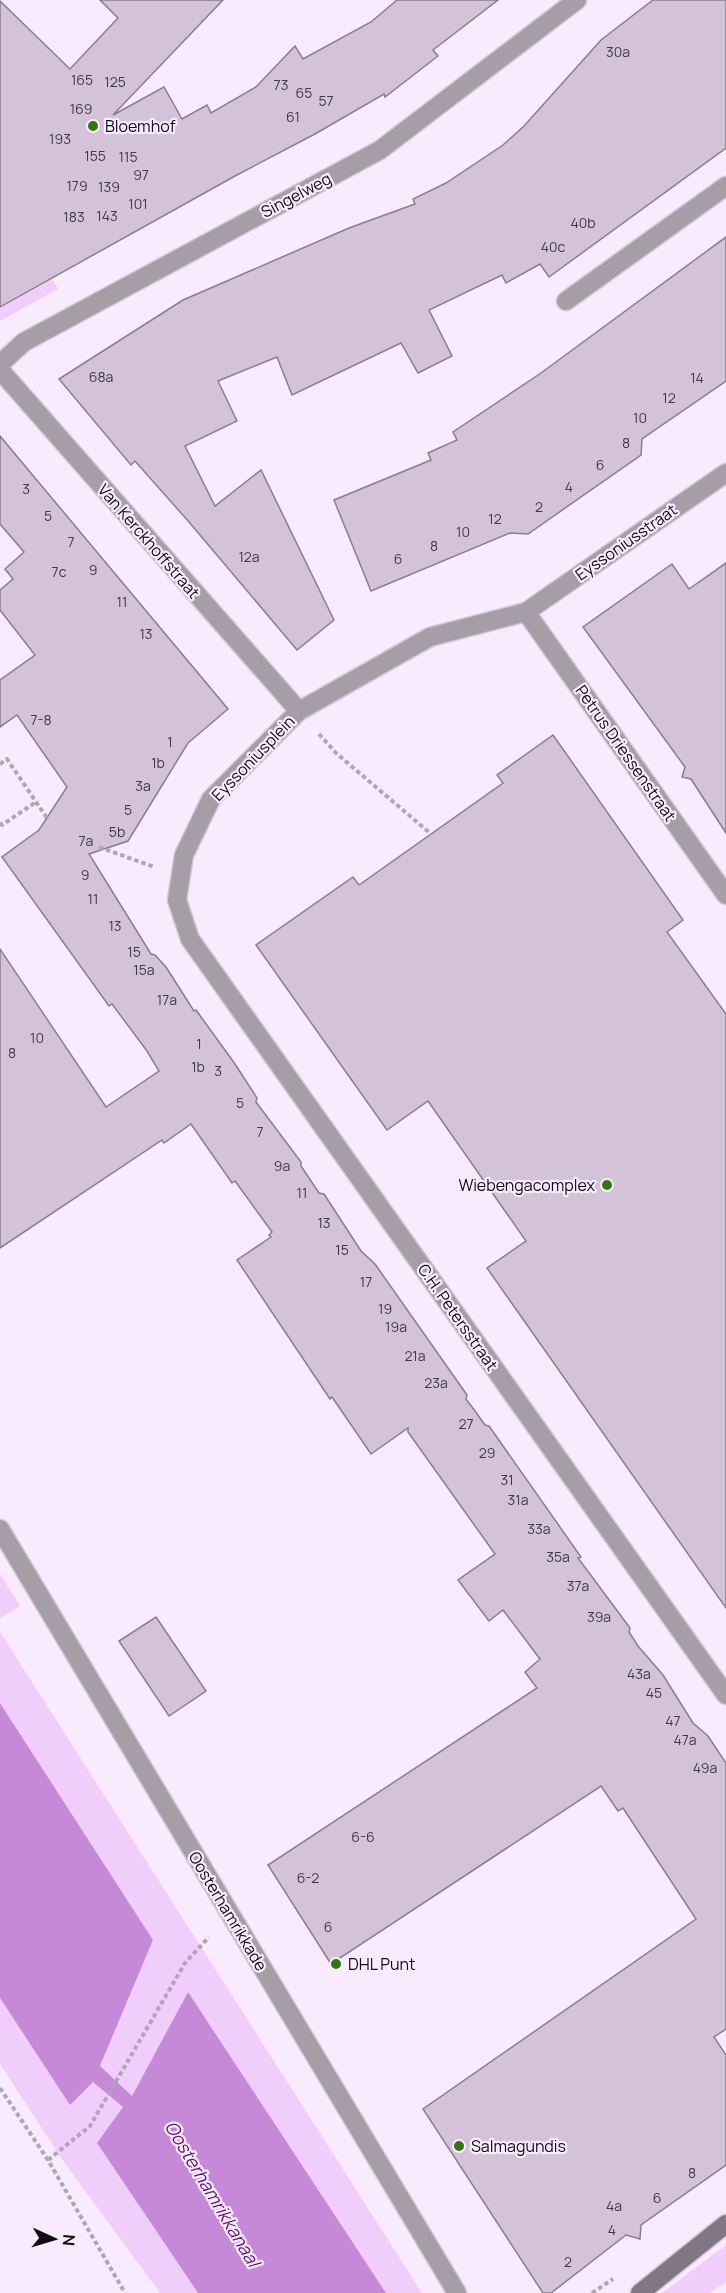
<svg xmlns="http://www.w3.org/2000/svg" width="726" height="2293" viewBox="0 0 726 2293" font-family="Manrope,sans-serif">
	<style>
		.green { fill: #f1cdfc }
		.water { fill: #c589d8 }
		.building { fill: #d3c2d8; stroke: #8b7c90; stroke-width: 1.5 }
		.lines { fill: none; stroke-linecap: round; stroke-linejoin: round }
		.lane-casing { stroke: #d4c7d7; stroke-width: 21 }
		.street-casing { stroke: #d4c7d7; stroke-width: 21 }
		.secondary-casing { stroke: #d4c7d7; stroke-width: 21 }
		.path { stroke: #b1a6b4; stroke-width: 4; stroke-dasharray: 4.5 3; stroke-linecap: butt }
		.lane { stroke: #a59ea7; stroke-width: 18 }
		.street { stroke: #a59ea7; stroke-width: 18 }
		.secondary { stroke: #807684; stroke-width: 18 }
		.poi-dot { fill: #337512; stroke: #f9ebfd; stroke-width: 2 }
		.labels { text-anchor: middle; stroke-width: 4.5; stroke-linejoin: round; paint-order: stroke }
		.number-label { font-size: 14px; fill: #423944 }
		.poi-label { font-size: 16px; fill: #110b12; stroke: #f9ebfd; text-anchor: start }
		.street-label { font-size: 16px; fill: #110b12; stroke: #f9ebfd }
		.water-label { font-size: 18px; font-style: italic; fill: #621776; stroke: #f9ebfd }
	</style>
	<rect width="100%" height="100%" fill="#f9ebfd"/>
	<g class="green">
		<polygon points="52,279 58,289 0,321 0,301 14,300"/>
		<polygon points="0,1574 20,1606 0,1618"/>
		<polygon points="0,1632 422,2293 386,2293 188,1992 132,2096 100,2066 153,1940 0,1703"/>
		<polygon points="0,1998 70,2105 93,2081 123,2107 97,2143 198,2293 160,2293 61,2158 0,2064"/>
		<polygon points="726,2245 726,2282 710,2293 662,2293"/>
	</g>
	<polygon class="water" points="0,1703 153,1940 100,2066 132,2096 188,1992 386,2293 198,2293 97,2143 123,2107 93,2082 70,2105 0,1998"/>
	<g class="building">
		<polygon points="100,0 223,0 113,115 164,87 182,119 207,105 211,113 256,87 295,46 303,59 371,22 397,0 498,0 433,50 438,56 385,97 384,94 315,134 235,176 0,307 0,1 70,69 118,18"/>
		<polygon points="653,0 726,0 726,148 549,277 540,264 506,283 502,275 429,310 452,356 418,373 401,343 292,395 277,357 218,381 237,421 185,446 215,506 261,470 334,620 297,650 189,522 135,461 131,465 59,379 183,300 349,228 415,204 413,199 446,183 503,145 524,126 601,40"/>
		<polygon points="726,237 726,381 642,439 641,455 528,534 510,533 371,591 334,500 431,460 428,453 457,440 453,432 541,373"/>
		<polygon points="0,436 228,709 188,743 128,841 89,854 151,954 155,955 166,967 194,1011 196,1010 235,1064 257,1098 256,1102 301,1162 301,1166 319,1193 324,1194 361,1251 375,1264 467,1395 466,1399 475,1411 485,1425 489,1426 581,1557 578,1558 630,1628 629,1632 638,1646 663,1675 693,1723 708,1736 726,1763 726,2029 714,2037 726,2055 726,2165 641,2225 640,2239 626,2235 551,2293 543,2293 423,2109 696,1919 623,1808 618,1811 601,1786 331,1964 268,1865 537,1688 525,1672 540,1659 503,1610 489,1621 458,1580 495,1554 408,1432 408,1428 371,1454 332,1397 330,1399 237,1260 271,1237 269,1235 272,1232 235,1181 232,1183 191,1124 164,1143 162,1140 0,1248 0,949 106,1107 159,1071 147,1051 112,1004 109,1006 2,857 39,830 67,787 17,715 0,727 0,680 35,655 0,610 0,590 13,579 5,569 24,552 0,524"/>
		<polygon points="726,563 726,833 691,779 682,777 685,767 583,627 672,564 689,589"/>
		<polygon points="553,735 683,920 667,932 726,1014 726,1608 487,1268 526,1241 428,1101 387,1130 256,945 353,877 359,885 503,783 497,775"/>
		<polygon points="156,1617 206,1691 169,1716 119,1641"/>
	</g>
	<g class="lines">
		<g class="lane-casing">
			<polyline id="lane" points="566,301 726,186"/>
		</g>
		<g class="street-casing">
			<g id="street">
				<polyline points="0,364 24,342 380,150 577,0"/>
				<polyline points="0,370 299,711"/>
				<polyline points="726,473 526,612 430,637 299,711 211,799 184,855 177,900 190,939 207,963 726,1695"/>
				<polyline points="526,612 726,895"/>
				<polyline points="0,1529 457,2293"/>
			</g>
		</g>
		<g class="secondary-casing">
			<polyline id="secondary" points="640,2293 726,2224"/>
		</g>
		<g class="path">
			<polyline points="319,734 336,753 431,834"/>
			<polyline points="0,764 7,759 47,818"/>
			<polyline points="0,823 2,825 36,802"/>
			<polyline points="99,847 154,867"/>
			<polyline points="0,2088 48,2160 125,2293"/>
			<polyline points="48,2160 90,2126 185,1963 209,1937"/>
			<polyline points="592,2293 613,2279"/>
		</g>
		<use href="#lane" class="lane"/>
		<use href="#street" class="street"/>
		<use href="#secondary" class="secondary"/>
	</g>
	<g class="poi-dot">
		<circle cx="93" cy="126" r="6"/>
		<circle cx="607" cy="1185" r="6"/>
		<circle cx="336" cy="1964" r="6"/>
		<circle cx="459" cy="2146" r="6"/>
	</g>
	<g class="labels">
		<g class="number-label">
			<text x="618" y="57">30a</text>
			<text x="82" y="85">165</text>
			<text x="115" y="87">125</text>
			<text x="281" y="90">73</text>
			<text x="304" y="98">65</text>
			<text x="326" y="106">57</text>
			<text x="81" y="114">169</text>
			<text x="293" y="122">61</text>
			<text x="60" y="144">193</text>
			<text x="95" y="161">155</text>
			<text x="128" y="162">115</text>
			<text x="141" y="180">97</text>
			<text x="77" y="191">179</text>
			<text x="109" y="192">139</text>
			<text x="138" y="209">101</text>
			<text x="107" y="221">143</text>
			<text x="74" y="222">183</text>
			<text x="583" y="228">40b</text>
			<text x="553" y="252">40c</text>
			<text x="101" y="382">68a</text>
			<text x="697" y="383">14</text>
			<text x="669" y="403">12</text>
			<text x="640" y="423">10</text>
			<text x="626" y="448">8</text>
			<text x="600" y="470">6</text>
			<text x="569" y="492">4</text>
			<text x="26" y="494">3</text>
			<text x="539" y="512">2</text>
			<text x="48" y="521">5</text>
			<text x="495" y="524">12</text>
			<text x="463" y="537">10</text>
			<text x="71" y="547">7</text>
			<text x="434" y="551">8</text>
			<text x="249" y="562">12a</text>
			<text x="398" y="564">6</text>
			<text x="93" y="575">9</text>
			<text x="59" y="577">7c</text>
			<text x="122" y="607">11</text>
			<text x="146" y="639">13</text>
			<text x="41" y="725">7-8</text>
			<text x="170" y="747">1</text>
			<text x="158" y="768">1b</text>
			<text x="143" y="791">3a</text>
			<text x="128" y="815">5</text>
			<text x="117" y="837">5b</text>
			<text x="86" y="846">7a</text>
			<text x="85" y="880">9</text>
			<text x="93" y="904">11</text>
			<text x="115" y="931">13</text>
			<text x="134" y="957">15</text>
			<text x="144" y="975">15a</text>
			<text x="167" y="1005">17a</text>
			<text x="37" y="1043">10</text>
			<text x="199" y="1049">1</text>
			<text x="12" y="1058">8</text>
			<text x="198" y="1072">1b</text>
			<text x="218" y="1076">3</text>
			<text x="240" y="1108">5</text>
			<text x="260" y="1137">7</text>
			<text x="282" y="1171">9a</text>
			<text x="302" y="1198">11</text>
			<text x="324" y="1228">13</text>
			<text x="342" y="1255">15</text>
			<text x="366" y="1287">17</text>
			<text x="385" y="1314">19</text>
			<text x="396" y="1332">19a</text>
			<text x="415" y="1361">21a</text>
			<text x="436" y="1388">23a</text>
			<text x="466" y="1429">27</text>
			<text x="487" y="1458">29</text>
			<text x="507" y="1485">31</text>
			<text x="518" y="1505">31a</text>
			<text x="539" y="1534">33a</text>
			<text x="558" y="1562">35a</text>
			<text x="578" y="1591">37a</text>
			<text x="599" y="1622">39a</text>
			<text x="639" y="1679">43a</text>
			<text x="654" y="1698">45</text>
			<text x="673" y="1726">47</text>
			<text x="685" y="1745">47a</text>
			<text x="705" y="1773">49a</text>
			<text x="363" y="1842">6-6</text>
			<text x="308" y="1883">6-2</text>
			<text x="328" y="1932">6</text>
			<text x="692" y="2178">8</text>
			<text x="657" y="2203">6</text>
			<text x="614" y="2211">4a</text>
			<text x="612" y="2235">4</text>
			<text x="568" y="2267">2</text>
		</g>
		<g class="poi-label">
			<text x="105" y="132">Bloemhof</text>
			<text x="595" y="1191" text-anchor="end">Wiebengacomplex</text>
			<text x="348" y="1970">DHL Punt</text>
			<text x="471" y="2152">Salmagundis</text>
		</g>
		<g class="street-label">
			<text transform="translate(296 195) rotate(-28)" y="6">Singelweg</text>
			<text transform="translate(149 541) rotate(49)" y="6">Van Kerckhoffstraat</text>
			<text transform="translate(626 542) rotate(-35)" y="6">Eyssoniusstraat</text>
			<text transform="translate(626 753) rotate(55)" y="6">Petrus Driessenstraat</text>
			<text transform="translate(253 758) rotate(-46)" y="6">Eyssoniusplein</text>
			<text transform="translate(458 1317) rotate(55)" y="6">C.H. Petersstraat</text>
			<text transform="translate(228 1911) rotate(59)" y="6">Oosterhamrikkade</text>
		</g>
		<g class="water-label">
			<text transform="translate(212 2194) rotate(59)" y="6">Oosterhamrikkanaal</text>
		</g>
	</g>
	<g transform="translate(54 2239) rotate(94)" stroke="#f9ebfd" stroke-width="4.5" paint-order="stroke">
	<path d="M0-4.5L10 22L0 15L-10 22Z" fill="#110b12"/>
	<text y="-9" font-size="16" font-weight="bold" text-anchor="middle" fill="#110b12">N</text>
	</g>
</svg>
